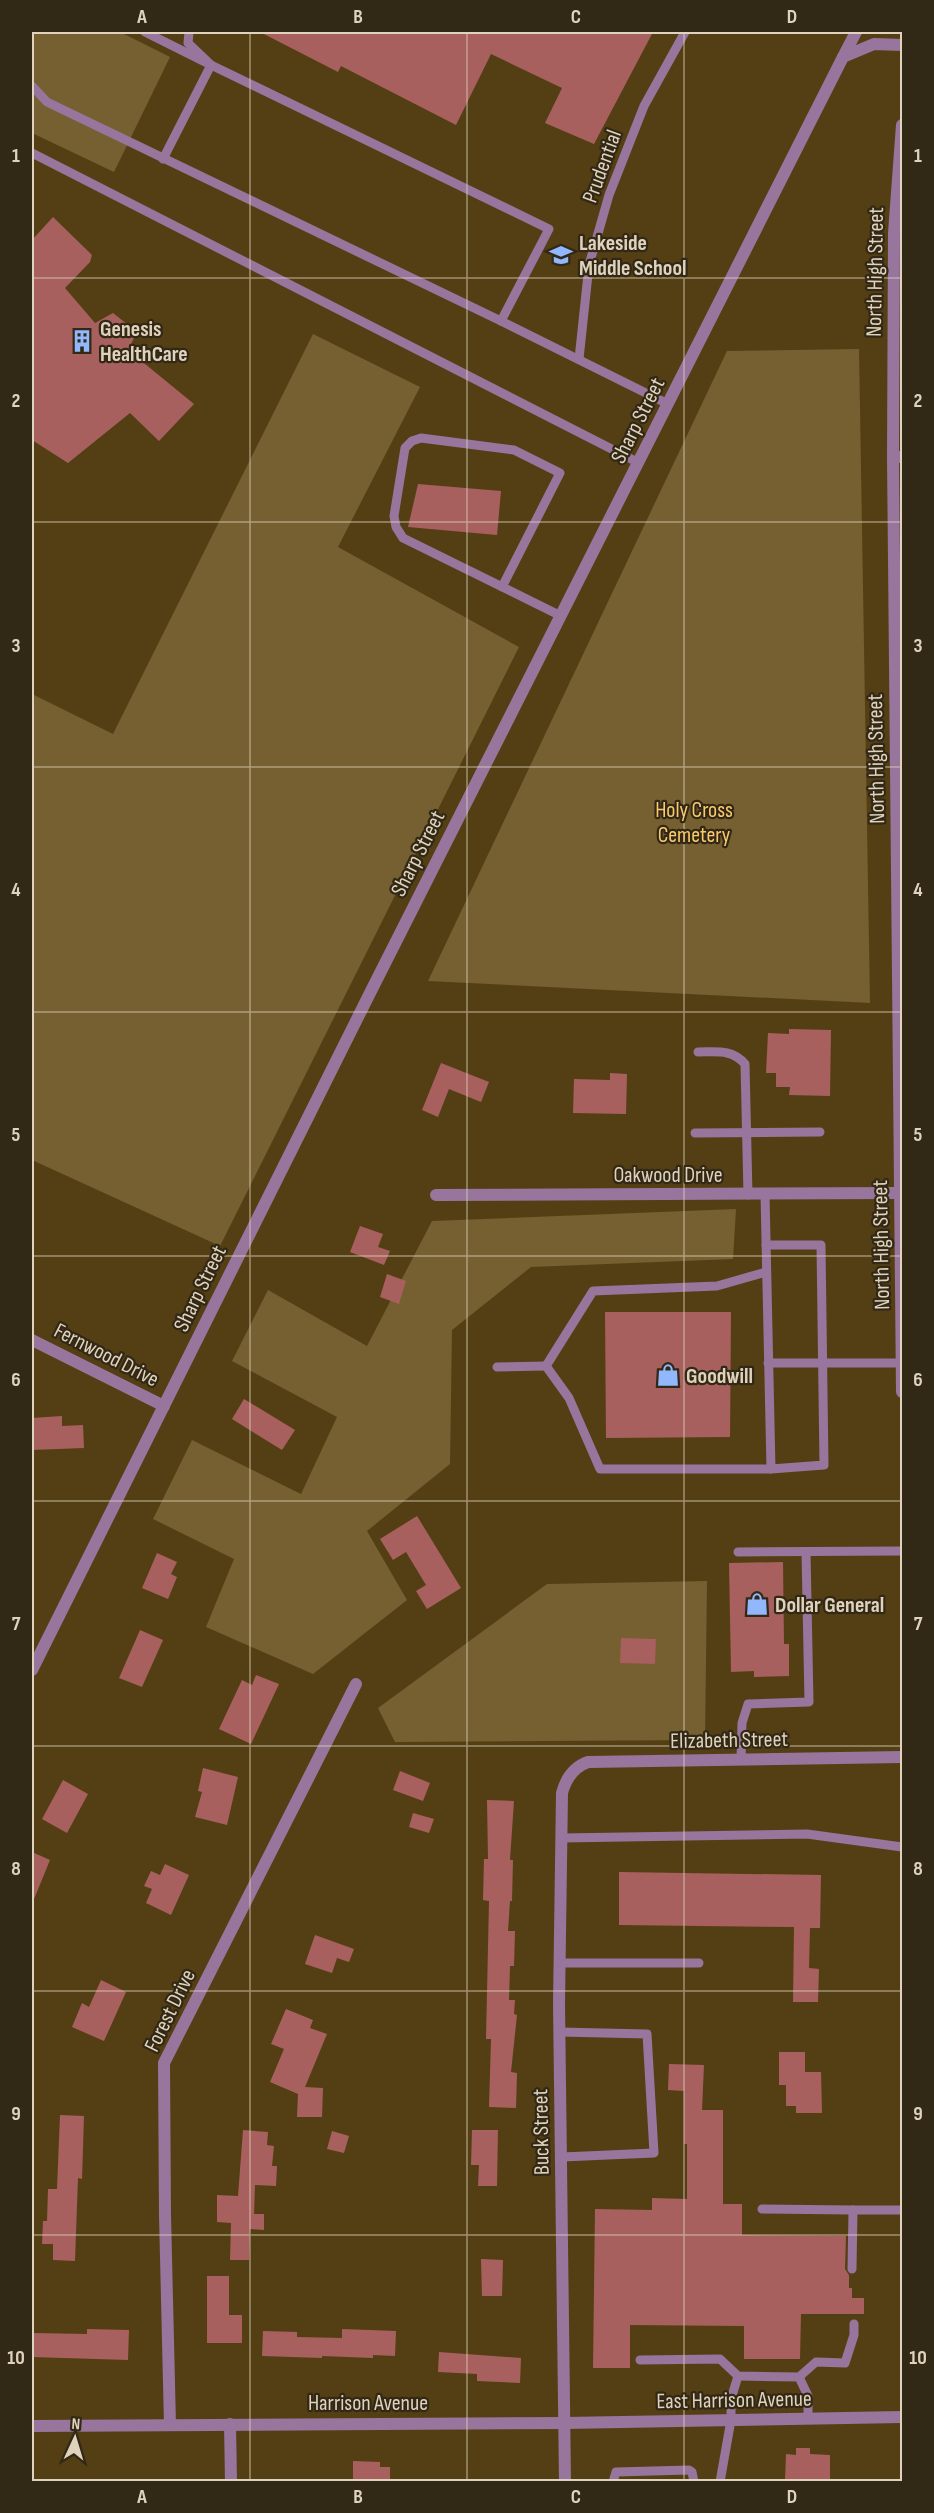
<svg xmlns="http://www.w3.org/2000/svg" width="934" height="2513" viewBox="0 0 934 2513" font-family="'Sofia Sans Condensed',sans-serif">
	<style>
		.green { fill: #765f31 }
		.building { fill: #a7605e }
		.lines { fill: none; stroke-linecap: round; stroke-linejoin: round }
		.service { stroke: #97759c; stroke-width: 9 }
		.minor { stroke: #97759c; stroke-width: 12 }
		.tertiary { stroke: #97759c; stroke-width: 12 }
		.grid { fill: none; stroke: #e0d3bd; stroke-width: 1.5; stroke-opacity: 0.55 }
		.labels { text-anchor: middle; stroke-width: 4.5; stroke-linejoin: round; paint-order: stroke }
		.street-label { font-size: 22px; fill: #e0d3bd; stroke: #322816 }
		.poi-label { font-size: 22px; font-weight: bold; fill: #e0d3bd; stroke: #322816; text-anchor: start }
		.park-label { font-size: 22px; fill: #faca6d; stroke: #322816 }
		.neatline { fill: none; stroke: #e0d3bd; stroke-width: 2 }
		.grid-label { font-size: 20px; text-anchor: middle; font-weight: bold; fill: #e0d3bd }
	</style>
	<rect width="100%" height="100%" fill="#543f14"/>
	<g class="green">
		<polygon points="35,32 120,32 170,57 114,172 32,133 32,41"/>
		<polygon points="313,334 420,387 338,547 519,647 220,1246 32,1160 32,694 113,734"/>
		<polygon points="859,349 870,1003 428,981 727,351"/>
		<polygon points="736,1209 733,1259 531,1267 452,1330 450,1464 367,1531 407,1600 313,1674 206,1627 234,1559 153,1519 192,1440 301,1494 337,1417 232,1361 268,1290 367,1346 432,1221"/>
		<polygon points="707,1581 705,1740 395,1742 378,1708 547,1584"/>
	</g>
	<g class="building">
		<polygon points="260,32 653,32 594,144 545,123 562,88 491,54 456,125 341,66 338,72"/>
		<polygon points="53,217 92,255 90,262 65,288 95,323 113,313 137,332 128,350 194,404 159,441 130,413 68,463 32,440 32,240"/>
		<polygon points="418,484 501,491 497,535 408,527"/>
		<polygon points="789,1029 831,1030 830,1096 789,1095 790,1087 776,1087 776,1073 766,1073 768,1033 789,1034"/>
		<polygon points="441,1063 489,1082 481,1102 449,1089 438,1117 422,1110"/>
		<polygon points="610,1073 627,1074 626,1114 573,1113 574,1079 610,1080"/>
		<polygon points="360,1226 383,1234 378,1247 390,1251 384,1265 350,1252"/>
		<polygon points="387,1274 406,1281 399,1304 380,1297"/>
		<polygon points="605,1312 731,1312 730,1437 606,1438"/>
		<polygon points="244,1399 295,1430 282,1450 232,1419"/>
		<polygon points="62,1416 62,1426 83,1425 84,1448 32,1450 32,1418"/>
		<polygon points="417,1516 461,1588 427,1609 416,1591 426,1585 406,1552 393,1560 380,1539"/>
		<polygon points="157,1553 177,1562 171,1574 177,1577 168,1599 142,1588"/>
		<polygon points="783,1562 784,1644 789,1644 789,1676 754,1677 754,1671 731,1672 729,1563"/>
		<polygon points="140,1630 163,1640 142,1687 119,1678"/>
		<polygon points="621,1638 656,1639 655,1664 620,1663"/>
		<polygon points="256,1675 279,1684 251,1744 219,1729 242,1680 252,1685"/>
		<polygon points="203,1768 238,1777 227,1825 195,1817 202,1792 198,1791"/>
		<polygon points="400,1771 430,1783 423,1801 393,1790"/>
		<polygon points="63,1780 88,1794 67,1833 42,1819"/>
		<polygon points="487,1800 514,1801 510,1860 513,1860 512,1901 510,1901 508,1931 515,1931 514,1966 510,1966 509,2000 515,2000 514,2014 517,2015 511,2072 517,2073 516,2108 489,2107 491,2039 486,2039 489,1901 483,1900 484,1859 488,1859"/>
		<polygon points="413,1813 434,1819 429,1833 409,1827"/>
		<polygon points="32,1852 50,1860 32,1904"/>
		<polygon points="165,1864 189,1875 171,1915 146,1903 152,1889 144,1886 151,1871 160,1875"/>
		<polygon points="619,1872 821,1875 820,1928 810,1928 809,1968 819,1969 818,2002 793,2002 794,1927 619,1925"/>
		<polygon points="315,1935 354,1949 349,1962 337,1958 332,1973 305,1964"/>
		<polygon points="101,1980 126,1992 104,2041 72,2027 82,2003 89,2007"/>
		<polygon points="286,2009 313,2020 310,2028 327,2034 305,2087 323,2088 322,2117 297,2117 298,2094 270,2082 284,2049 271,2044"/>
		<polygon points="779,2052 805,2052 805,2072 821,2072 822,2113 796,2113 796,2106 786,2106 786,2085 779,2085"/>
		<polygon points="669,2064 704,2065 702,2110 723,2110 723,2204 742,2204 742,2235 846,2236 845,2269 849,2275 849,2288 852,2288 852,2298 864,2298 864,2314 801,2314 800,2359 744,2359 744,2326 630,2325 630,2368 593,2368 595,2209 652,2210 652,2198 687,2199 687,2144 684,2144 684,2091 668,2090"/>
		<polygon points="60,2115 84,2116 82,2179 78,2178 75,2261 53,2260 53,2244 42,2244 43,2221 47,2221 48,2189 57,2189"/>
		<polygon points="243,2130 268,2132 267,2145 274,2146 272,2166 277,2166 276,2186 255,2185 254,2214 264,2214 264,2230 250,2229 249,2260 230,2260 231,2223 217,2222 217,2195 238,2196"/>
		<polygon points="472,2130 498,2130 497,2186 478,2186 479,2165 471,2165"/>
		<polygon points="332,2131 349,2136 344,2153 327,2149"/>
		<polygon points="481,2259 503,2260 502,2296 482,2296"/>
		<polygon points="207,2276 229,2276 229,2315 242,2315 242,2343 207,2343"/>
		<polygon points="87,2329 129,2330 128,2360 32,2357 32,2333 87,2334"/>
		<polygon points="342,2329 396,2331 395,2356 373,2355 373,2358 322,2356 322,2358 262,2356 263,2331 297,2332 297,2337 342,2338"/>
		<polygon points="439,2352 521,2358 520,2383 477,2381 477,2374 438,2372"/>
		<polygon points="796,2448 810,2448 810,2454 830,2455 830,2481 785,2481 786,2454 796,2455"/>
		<polygon points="353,2461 380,2462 380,2467 390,2467 390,2481 353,2481"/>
	</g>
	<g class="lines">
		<g class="service">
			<polyline points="145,32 211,65 163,159"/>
			<polyline points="189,32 188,43 211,65 549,229 501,321"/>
			<polyline points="32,86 47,102 501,321 668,404"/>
			<polyline points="32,153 639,463"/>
			<polyline points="579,359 589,265 609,195 644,106 685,32"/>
			<polyline points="502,587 560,473 514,450 421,438 412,441 405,448 394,516 396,527 403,538 561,616"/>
			<path d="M698,1052C717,1052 732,1049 745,1064L748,1195"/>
			<polyline points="695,1133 820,1132"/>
			<polyline points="765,1194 771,1469 600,1469 569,1398 546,1366 593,1291 717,1286 766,1272"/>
			<polyline points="766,1245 821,1245 824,1465 771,1469"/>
			<polyline points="768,1363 902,1363"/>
			<polyline points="497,1367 546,1366"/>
			<polyline points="738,1552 902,1551"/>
			<polyline points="741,1760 742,1723 748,1704 809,1702 806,1552"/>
			<polyline points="562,1838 807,1834 902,1847"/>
			<polyline points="560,1963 699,1963"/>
			<polyline points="560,2032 647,2034 654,2153 562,2157"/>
			<polyline points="762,2209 853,2210 852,2269"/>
			<polyline points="853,2210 902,2210"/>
			<polyline points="640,2360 720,2359 738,2376 799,2377 816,2362 845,2363 854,2335 854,2324"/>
			<polyline points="799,2377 808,2396 808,2419"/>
			<polyline points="613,2482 616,2472 689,2470 692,2472 694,2482"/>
			<polyline points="720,2482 731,2420 731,2399 738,2376"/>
		</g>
		<g class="minor">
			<polyline points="893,457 902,457"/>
			<polyline points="436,1195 900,1193"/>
			<polyline points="32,1340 164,1406"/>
			<polyline points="230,2424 231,2482"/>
			<polyline points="170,2425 165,2215 164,2063 356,1684"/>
			<polyline points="32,2426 565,2423 902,2417"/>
			<path d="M565,2482L559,2004L562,1793C566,1778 574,1767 588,1762L902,1757"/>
		</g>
		<g class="tertiary">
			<polyline points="843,57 856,32"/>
			<polyline points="902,125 894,233 893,457 902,1392"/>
			<polyline points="32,1670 369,995 843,57 874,44 902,45"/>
		</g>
	</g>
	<path class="grid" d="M250,32V2482M467,32V2482M684,32V2482M32,278H902M32,522H902M32,767H902M32,1012H902M32,1256H902M32,1501H902M32,1746H902M32,1991H902M32,2235H902"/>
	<defs>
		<g id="school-bare" transform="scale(1.8)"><path d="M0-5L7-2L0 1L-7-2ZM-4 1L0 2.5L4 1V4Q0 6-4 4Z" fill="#91b8fd" stroke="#322816" stroke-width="2.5" paint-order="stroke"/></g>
		<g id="building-bare" transform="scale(1.8)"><path d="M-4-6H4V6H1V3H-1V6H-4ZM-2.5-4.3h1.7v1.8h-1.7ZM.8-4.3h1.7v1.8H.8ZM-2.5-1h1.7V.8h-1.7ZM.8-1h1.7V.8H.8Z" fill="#91b8fd" stroke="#322816" stroke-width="2.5" paint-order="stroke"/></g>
		<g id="shop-bare" transform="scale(1.8)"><path d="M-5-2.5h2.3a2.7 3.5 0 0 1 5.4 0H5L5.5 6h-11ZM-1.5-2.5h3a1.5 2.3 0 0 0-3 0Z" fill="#91b8fd" stroke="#322816" stroke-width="2.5" paint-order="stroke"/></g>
	</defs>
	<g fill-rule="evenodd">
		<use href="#school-bare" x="561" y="255"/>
		<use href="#building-bare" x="82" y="341"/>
		<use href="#shop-bare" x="668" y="1375"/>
		<use href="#shop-bare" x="757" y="1604"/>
	</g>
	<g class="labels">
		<g class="street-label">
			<text transform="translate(601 166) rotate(-70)" y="8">Prudential</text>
			<text transform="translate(874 272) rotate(-89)" y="8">North High Street</text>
			<text transform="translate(637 420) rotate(-63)" y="8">Sharp Street</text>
			<text transform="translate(875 759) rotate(-91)" y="8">North High Street</text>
			<text transform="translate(417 853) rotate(-63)" y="8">Sharp Street</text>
			<text x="668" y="1182">Oakwood Drive</text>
			<text transform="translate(880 1245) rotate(-91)" y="8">North High Street</text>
			<text transform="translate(199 1288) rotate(-64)" y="8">Sharp Street</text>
			<text transform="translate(107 1354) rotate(27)" y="8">Fernwood Drive</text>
			<text transform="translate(729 1739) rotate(-1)" y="8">Elizabeth Street</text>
			<text transform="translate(169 2010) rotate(-64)" y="8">Forest Drive</text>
			<text transform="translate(540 2132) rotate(-91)" y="8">Buck Street</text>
			<text transform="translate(734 2399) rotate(-1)" y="8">East Harrison Avenue</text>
			<text x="368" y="2410">Harrison Avenue</text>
		</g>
		<g class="poi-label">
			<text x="579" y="250">Lakeside<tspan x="579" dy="25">Middle School</tspan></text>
			<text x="100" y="336">Genesis<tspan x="100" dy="25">HealthCare</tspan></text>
			<text x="686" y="1383">Goodwill</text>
			<text x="775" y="1612">Dollar General</text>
		</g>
		<g class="park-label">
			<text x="694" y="817">Holy Cross<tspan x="694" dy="25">Cemetery</tspan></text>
		</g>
	</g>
	<rect width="934" height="2513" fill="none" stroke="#322816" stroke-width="66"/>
	<g transform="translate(75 2438) rotate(4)" stroke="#322816" stroke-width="4.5" paint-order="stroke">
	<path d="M0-4.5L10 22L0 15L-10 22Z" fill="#e0d3bd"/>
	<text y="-9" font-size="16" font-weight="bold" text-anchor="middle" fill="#e0d3bd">N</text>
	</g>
	<rect x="33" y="33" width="868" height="2447" class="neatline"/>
	<g class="grid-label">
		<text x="142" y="23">A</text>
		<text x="358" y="23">B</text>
		<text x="576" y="23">C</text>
		<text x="792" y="23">D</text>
		<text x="16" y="162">1</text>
		<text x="918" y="162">1</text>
		<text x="16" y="407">2</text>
		<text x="918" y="407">2</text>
		<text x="16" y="652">3</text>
		<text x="918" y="652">3</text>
		<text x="16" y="896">4</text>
		<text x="918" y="896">4</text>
		<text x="16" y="1141">5</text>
		<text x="918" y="1141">5</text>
		<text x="16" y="1386">6</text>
		<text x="918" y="1386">6</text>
		<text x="16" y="1630">7</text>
		<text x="918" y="1630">7</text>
		<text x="16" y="1875">8</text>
		<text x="918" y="1875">8</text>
		<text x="16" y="2120">9</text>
		<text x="918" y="2120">9</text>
		<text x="16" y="2364">10</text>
		<text x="918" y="2364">10</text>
		<text x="142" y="2503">A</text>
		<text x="358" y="2503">B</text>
		<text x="576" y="2503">C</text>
		<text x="792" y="2503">D</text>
	</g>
</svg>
